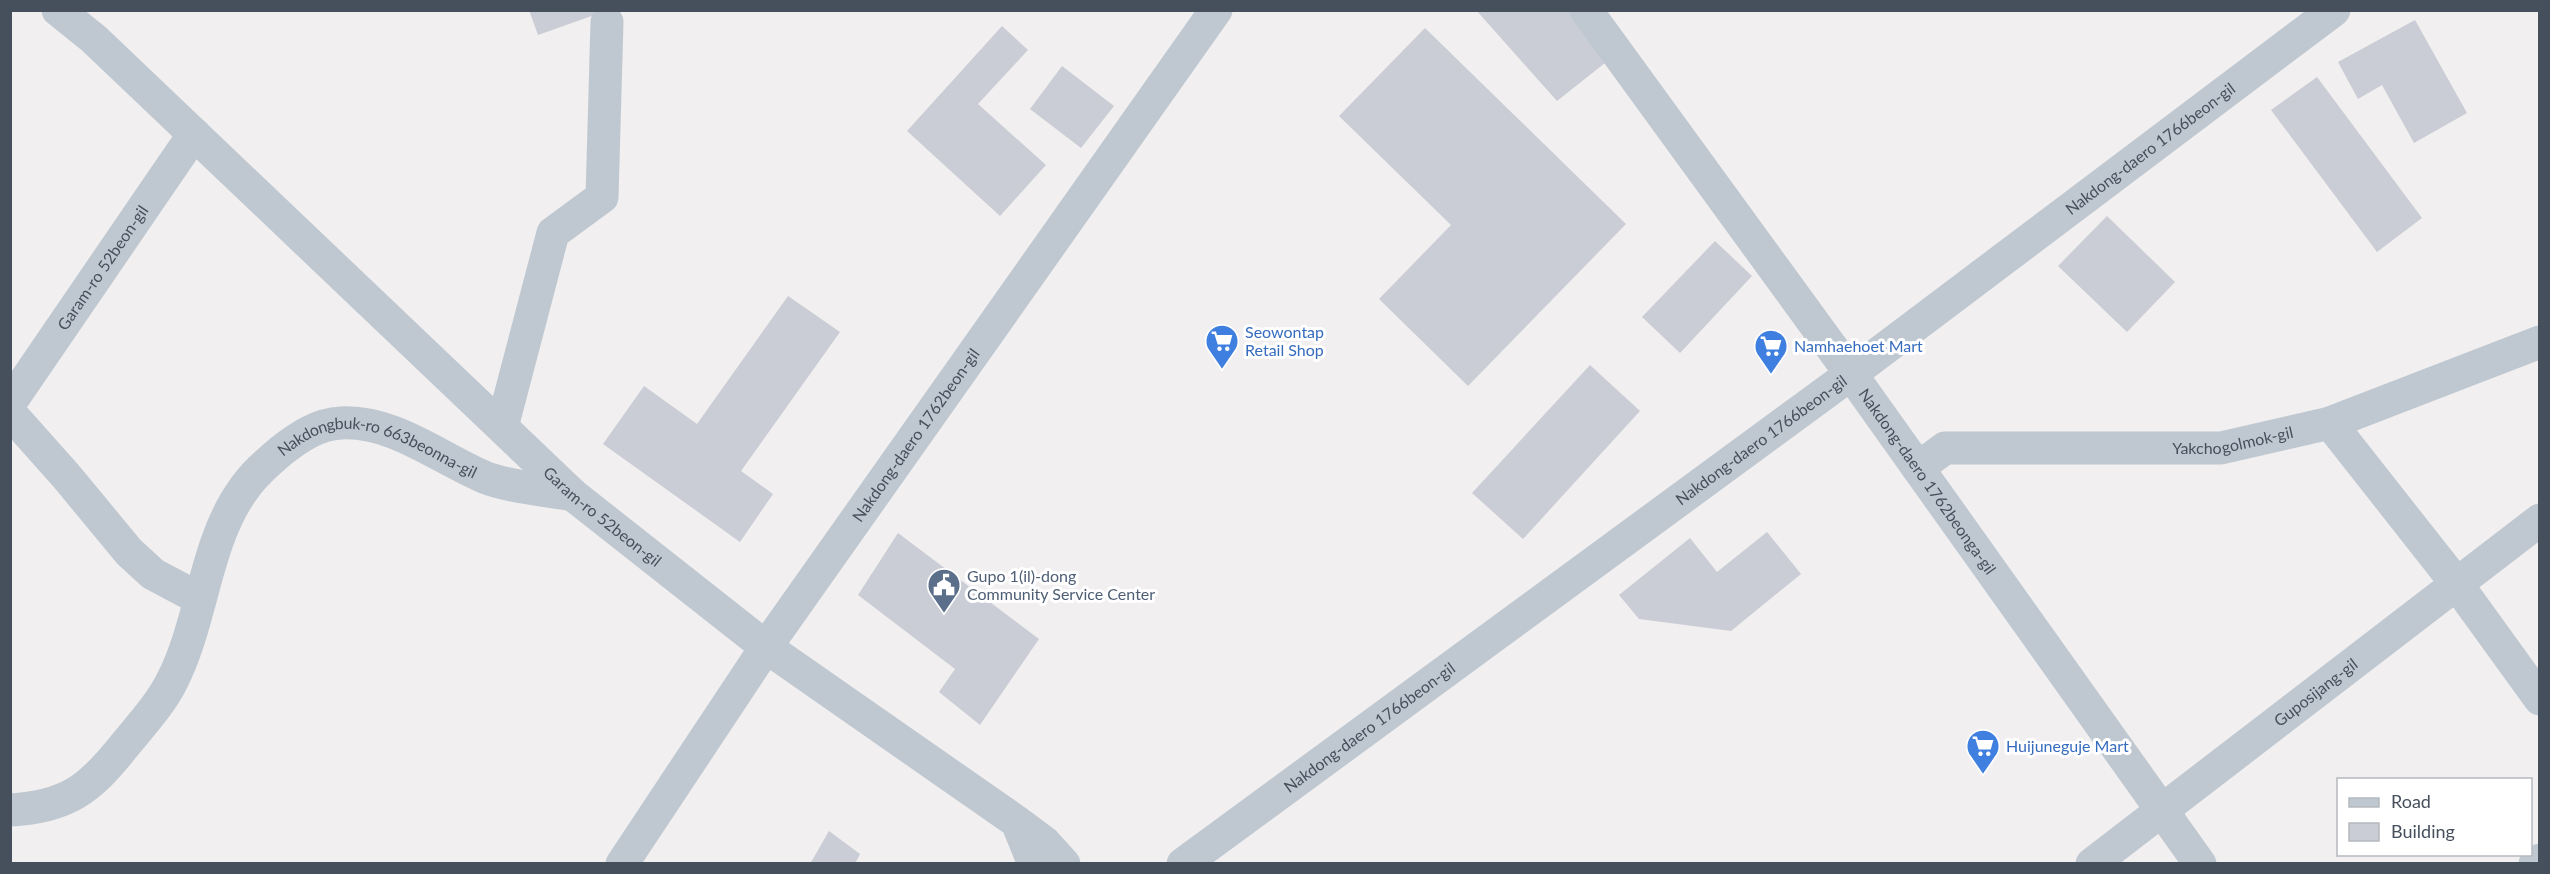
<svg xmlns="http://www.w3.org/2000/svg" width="2550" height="874" viewBox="0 0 2550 874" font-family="Lato,sans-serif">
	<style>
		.building { fill: #cacdd5 }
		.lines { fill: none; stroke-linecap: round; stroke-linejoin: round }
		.minor { stroke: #bfc8d1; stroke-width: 33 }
		.labels { text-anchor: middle; stroke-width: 6; stroke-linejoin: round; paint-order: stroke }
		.street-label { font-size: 16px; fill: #46505d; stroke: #fff }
		.shop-label { font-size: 16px; fill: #366cbe; stroke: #fff; text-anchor: start }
		.service-label { font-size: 16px; fill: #4e5e75; stroke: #fff; text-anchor: start }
	</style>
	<rect width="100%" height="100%" fill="#f1efef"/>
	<g class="building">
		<polygon points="529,10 600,10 600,13 538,35"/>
		<polygon points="1476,10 1573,10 1610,59 1557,101"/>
		<polygon points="2415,20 2467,113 2414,143 2382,85 2358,99 2338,62"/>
		<polygon points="1002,26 1028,50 978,104 1046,165 1000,216 907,131"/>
		<polygon points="1425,28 1626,224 1468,386 1379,299 1451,225 1339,116"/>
		<polygon points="1062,66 1114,106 1081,148 1030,109"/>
		<polygon points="2317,77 2422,218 2377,252 2271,110"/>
		<polygon points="2107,216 2175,282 2127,332 2058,266"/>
		<polygon points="1715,241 1752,276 1680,353 1642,317"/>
		<polygon points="788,296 840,332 741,471 773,494 740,542 603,444 644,386 697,424"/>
		<polygon points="1590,365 1640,411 1523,539 1472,493"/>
		<polygon points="1767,532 1801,574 1731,631 1639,619 1619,595 1690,538 1717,572"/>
		<polygon points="898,533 1039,639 980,725 939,692 955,669 858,595"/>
		<polygon points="829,831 860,854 855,864 810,864"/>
	</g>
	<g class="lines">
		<g class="minor">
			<path id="s1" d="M58,10L94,39L573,495L766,647L1017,822L1034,864"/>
			<path id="s2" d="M1586,10L1851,374L2200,864"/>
			<path id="s3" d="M10,403L194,134"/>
			<polyline points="10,413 67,477 129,552 153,574 200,599"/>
			<polyline points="2330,423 2456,583 2540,699"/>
			<polyline points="502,427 553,233 602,197 607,22"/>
			<path id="s4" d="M1918,468L1945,448H2221L2330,423L2540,342"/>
			<path id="s5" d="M10,810C67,807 90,789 124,746C141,725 160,705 172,681C202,623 205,542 243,490C253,475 267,463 281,451C299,437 318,424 341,423C393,420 439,458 484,477C508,487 547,490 573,495"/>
			<polyline points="1021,825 1045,843 1064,864"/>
			<path id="s6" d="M622,864L766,647L1216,10"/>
			<path id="s7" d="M1183,864L1851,374L2334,10"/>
			<path id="s8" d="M2092,864L2540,520"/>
			<polyline points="2535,864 2540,860"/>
		</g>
	</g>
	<defs>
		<g id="supermarket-pin" transform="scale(1.725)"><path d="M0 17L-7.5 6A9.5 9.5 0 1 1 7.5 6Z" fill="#3f7fe0" stroke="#fff"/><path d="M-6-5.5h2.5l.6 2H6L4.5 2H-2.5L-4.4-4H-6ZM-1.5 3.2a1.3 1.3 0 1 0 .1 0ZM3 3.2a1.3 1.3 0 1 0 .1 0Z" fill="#fff"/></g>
		<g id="civic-pin" transform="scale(1.725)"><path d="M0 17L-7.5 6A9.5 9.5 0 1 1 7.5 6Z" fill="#5c6f8a" stroke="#fff"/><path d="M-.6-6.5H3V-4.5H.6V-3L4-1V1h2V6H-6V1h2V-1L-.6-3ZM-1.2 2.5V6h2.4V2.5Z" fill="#fff"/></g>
	</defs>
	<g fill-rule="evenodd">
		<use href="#supermarket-pin" x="1222" y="341"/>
		<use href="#supermarket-pin" x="1771" y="346"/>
		<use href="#civic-pin" x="944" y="585"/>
		<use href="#supermarket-pin" x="1983" y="746"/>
	</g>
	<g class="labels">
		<g class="street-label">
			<text dy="6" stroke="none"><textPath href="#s7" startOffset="1203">Nakdong-daero 1766beon-gil</textPath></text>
			<text dy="6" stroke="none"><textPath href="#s3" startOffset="164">Garam-ro 52beon-gil</textPath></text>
			<text dy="6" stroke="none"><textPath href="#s6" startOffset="520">Nakdong-daero 1762beon-gil</textPath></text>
			<text dy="6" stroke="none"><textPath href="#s4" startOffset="322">Yakchogolmok-gil</textPath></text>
			<text dy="6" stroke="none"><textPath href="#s7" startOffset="717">Nakdong-daero 1766beon-gil</textPath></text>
			<text dy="6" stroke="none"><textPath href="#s5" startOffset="582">Nakdongbuk-ro 663beonna-gil</textPath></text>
			<text dy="6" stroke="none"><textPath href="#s2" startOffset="582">Nakdong-daero 1762beonga-gil</textPath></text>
			<text dy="6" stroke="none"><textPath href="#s1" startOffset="744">Garam-ro 52beon-gil</textPath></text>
			<text dy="6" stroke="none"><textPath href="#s8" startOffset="282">Guposijang-gil</textPath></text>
			<text dy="6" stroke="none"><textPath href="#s7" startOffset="231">Nakdong-daero 1766beon-gil</textPath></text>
		</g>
		<g class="shop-label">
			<text x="1245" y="338">Seowontap<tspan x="1245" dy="18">Retail Shop</tspan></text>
			<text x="1794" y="352">Namhaehoet Mart</text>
			<text x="2006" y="752">Huijuneguje Mart</text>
		</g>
		<g class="service-label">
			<text x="967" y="582">Gupo 1(il)-dong<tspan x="967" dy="18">Community Service Center</tspan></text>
		</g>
	</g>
	<rect width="2550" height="874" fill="none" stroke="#46505d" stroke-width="24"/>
	<rect x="2337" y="778" width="195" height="78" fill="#ffffff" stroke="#b5b9be" stroke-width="1.5"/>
	<rect x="2349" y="798" width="30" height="9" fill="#bfc8d1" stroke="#b5b9be" stroke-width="1.5"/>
	<text x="2391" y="808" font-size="18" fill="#46505d">Road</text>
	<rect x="2349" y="823" width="30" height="18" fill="#cacdd5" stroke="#b5b9be" stroke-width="1.5"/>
	<text x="2391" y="838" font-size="18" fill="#46505d">Building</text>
</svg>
